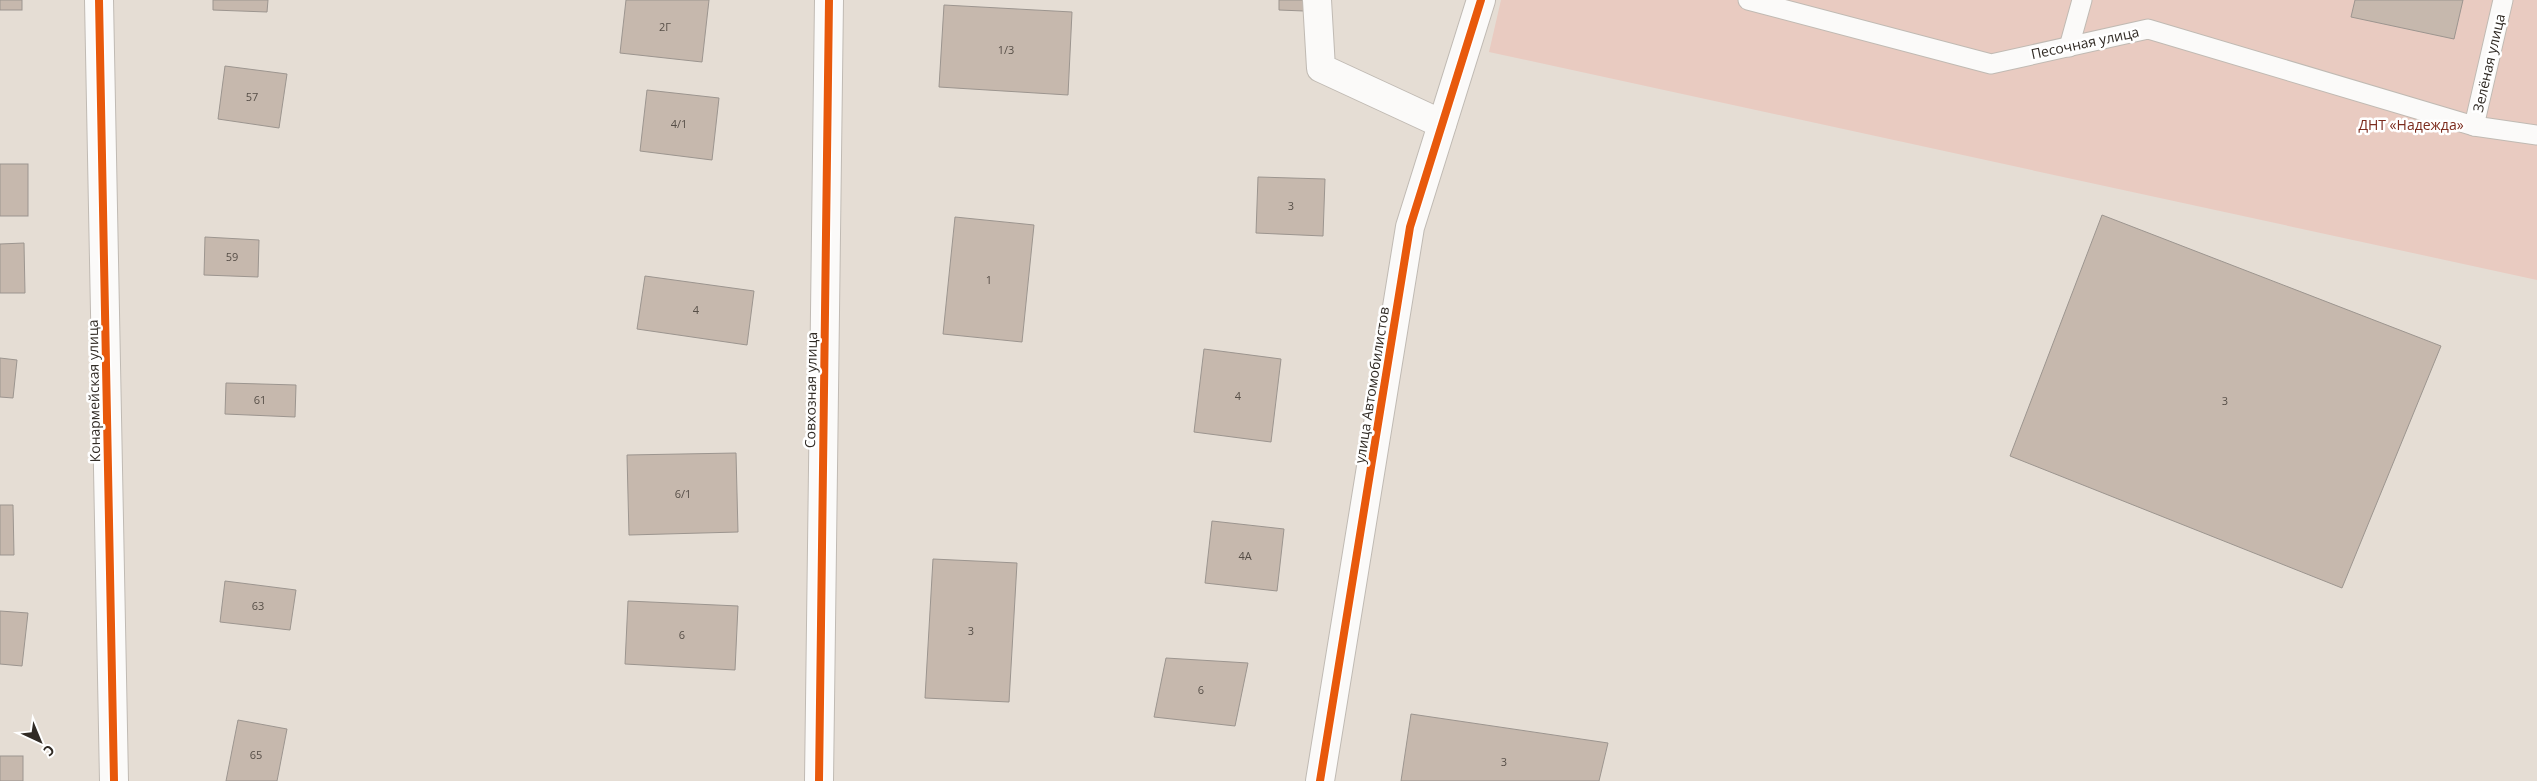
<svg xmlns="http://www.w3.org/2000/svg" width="2537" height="781" viewBox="0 0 2537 781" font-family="'Open Sans',sans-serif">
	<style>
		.green { fill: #e9cbc1 }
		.building { fill: #c6b8ad; stroke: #9c958f }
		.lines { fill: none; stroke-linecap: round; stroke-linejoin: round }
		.lane-casing { stroke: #c0bab3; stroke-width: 21 }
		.street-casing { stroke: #c0bab3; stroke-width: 30 }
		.secondary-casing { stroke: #c0bab3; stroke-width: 30 }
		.lane { stroke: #fbfaf9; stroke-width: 19 }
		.street { stroke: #fbfaf9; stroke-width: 28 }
		.secondary { stroke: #fbfaf9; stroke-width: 28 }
		.cycleway-casing { stroke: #fff; stroke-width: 11 }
		.cycleway { stroke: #e8590c; stroke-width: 8 }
		.labels { text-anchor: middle; stroke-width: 5; stroke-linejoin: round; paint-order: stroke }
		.number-label { font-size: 11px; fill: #564e47 }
		.street-label { font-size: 14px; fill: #312b25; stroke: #fff }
		.park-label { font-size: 14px; fill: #7c2b1d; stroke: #fff }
	</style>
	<rect width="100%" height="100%" fill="#e5ddd4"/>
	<polygon class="green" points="1501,0 2537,0 2537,280 1489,52"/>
	<g class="building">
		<rect x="0" y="0" width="22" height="10"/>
		<polygon points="213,0 268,0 267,12 213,10"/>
		<polygon points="626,0 709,0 702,62 620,53"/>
		<polygon points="1279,0 1304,0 1304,11 1279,10"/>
		<polygon points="2355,0 2463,0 2454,39 2351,17"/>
		<polygon points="944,5 1072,12 1068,95 939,87"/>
		<polygon points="225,66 287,74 279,128 218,119"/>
		<polygon points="647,90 719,98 712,160 640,151"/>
		<rect x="0" y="164" width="28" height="52"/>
		<polygon points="1258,177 1325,179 1323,236 1256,233"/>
		<polygon points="2102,215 2441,346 2342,588 2010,456"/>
		<polygon points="955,217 1034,225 1022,342 943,334"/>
		<polygon points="205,237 259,240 258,277 204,275"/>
		<polygon points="24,243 25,293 0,293 0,244"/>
		<polygon points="645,276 754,291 747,345 637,329"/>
		<polygon points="1204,349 1281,359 1271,442 1194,432"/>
		<polygon points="0,358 17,360 13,398 0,397"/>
		<polygon points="226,383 296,385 295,417 225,414"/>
		<polygon points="736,453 738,532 629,535 627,455"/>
		<polygon points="0,505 13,505 14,555 0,555"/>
		<polygon points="1212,521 1284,529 1277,591 1205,583"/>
		<polygon points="933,559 1017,563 1009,702 925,698"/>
		<polygon points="225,581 296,590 290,630 220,622"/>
		<polygon points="628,601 738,606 735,670 625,664"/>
		<polygon points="0,611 28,613 22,666 0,664"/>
		<polygon points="1166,658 1248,663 1235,726 1154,717"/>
		<polygon points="1411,714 1608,743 1599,781 1401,781"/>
		<polygon points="238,720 287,729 277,781 226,781"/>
		<rect x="0" y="756" width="23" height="25"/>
	</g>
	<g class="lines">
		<g class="lane-casing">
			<g id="lane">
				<polyline points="1748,0 1991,64 2148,29 2474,126 2537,135"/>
				<polyline points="2069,47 2082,0"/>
				<polyline points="2474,126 2503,0"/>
			</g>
		</g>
		<g class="street-casing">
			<g id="street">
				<polyline points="99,0 114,781"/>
				<polyline points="1317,0 1321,68 1442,124"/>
				<polyline points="819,781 829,0"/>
			</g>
		</g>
		<g class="secondary-casing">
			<polyline id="secondary" points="1320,781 1410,227 1481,0"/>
		</g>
		<use href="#lane" class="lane"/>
		<use href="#street" class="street"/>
		<use href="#secondary" class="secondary"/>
		<g class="cycleway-casing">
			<g id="cycleway">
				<polyline points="99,0 114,781"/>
				<polyline points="819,781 829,0"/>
				<polyline points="1320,781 1410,227 1481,0"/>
			</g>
		</g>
		<use href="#cycleway" class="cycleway"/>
	</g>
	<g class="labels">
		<g class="number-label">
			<text x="665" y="31">2Г</text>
			<text x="1006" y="54">1/3</text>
			<text x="252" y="101">57</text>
			<text x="679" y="128">4/1</text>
			<text x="1291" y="210">3</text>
			<text x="232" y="261">59</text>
			<text x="989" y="284">1</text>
			<text x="696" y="314">4</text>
			<text x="1238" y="400">4</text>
			<text x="260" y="404">61</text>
			<text x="2225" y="405">3</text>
			<text x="683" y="498">6/1</text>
			<text x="1245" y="560">4А</text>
			<text x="258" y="610">63</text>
			<text x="971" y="635">3</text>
			<text x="682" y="639">6</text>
			<text x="1201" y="694">6</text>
			<text x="256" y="759">65</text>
			<text x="1504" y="766">3</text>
		</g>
		<g class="street-label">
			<text transform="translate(2085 43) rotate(-12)" y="5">Песочная улица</text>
			<text transform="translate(2489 63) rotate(-77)" y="5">Зелёная улица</text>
			<text transform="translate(1372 385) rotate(-81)" y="5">улица Автомобилистов</text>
			<text transform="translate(811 390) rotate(-89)" y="5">Совхозная улица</text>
			<text transform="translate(94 391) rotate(-91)" y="5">Конармейская улица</text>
		</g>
		<g class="park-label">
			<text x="2411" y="130">ДНТ «Надежда»</text>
		</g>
	</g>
	<g transform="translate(40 741) rotate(136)" stroke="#ffffff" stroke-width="4" paint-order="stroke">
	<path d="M0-4L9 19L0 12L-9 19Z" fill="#312b25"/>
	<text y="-8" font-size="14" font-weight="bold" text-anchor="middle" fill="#312b25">С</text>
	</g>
</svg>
